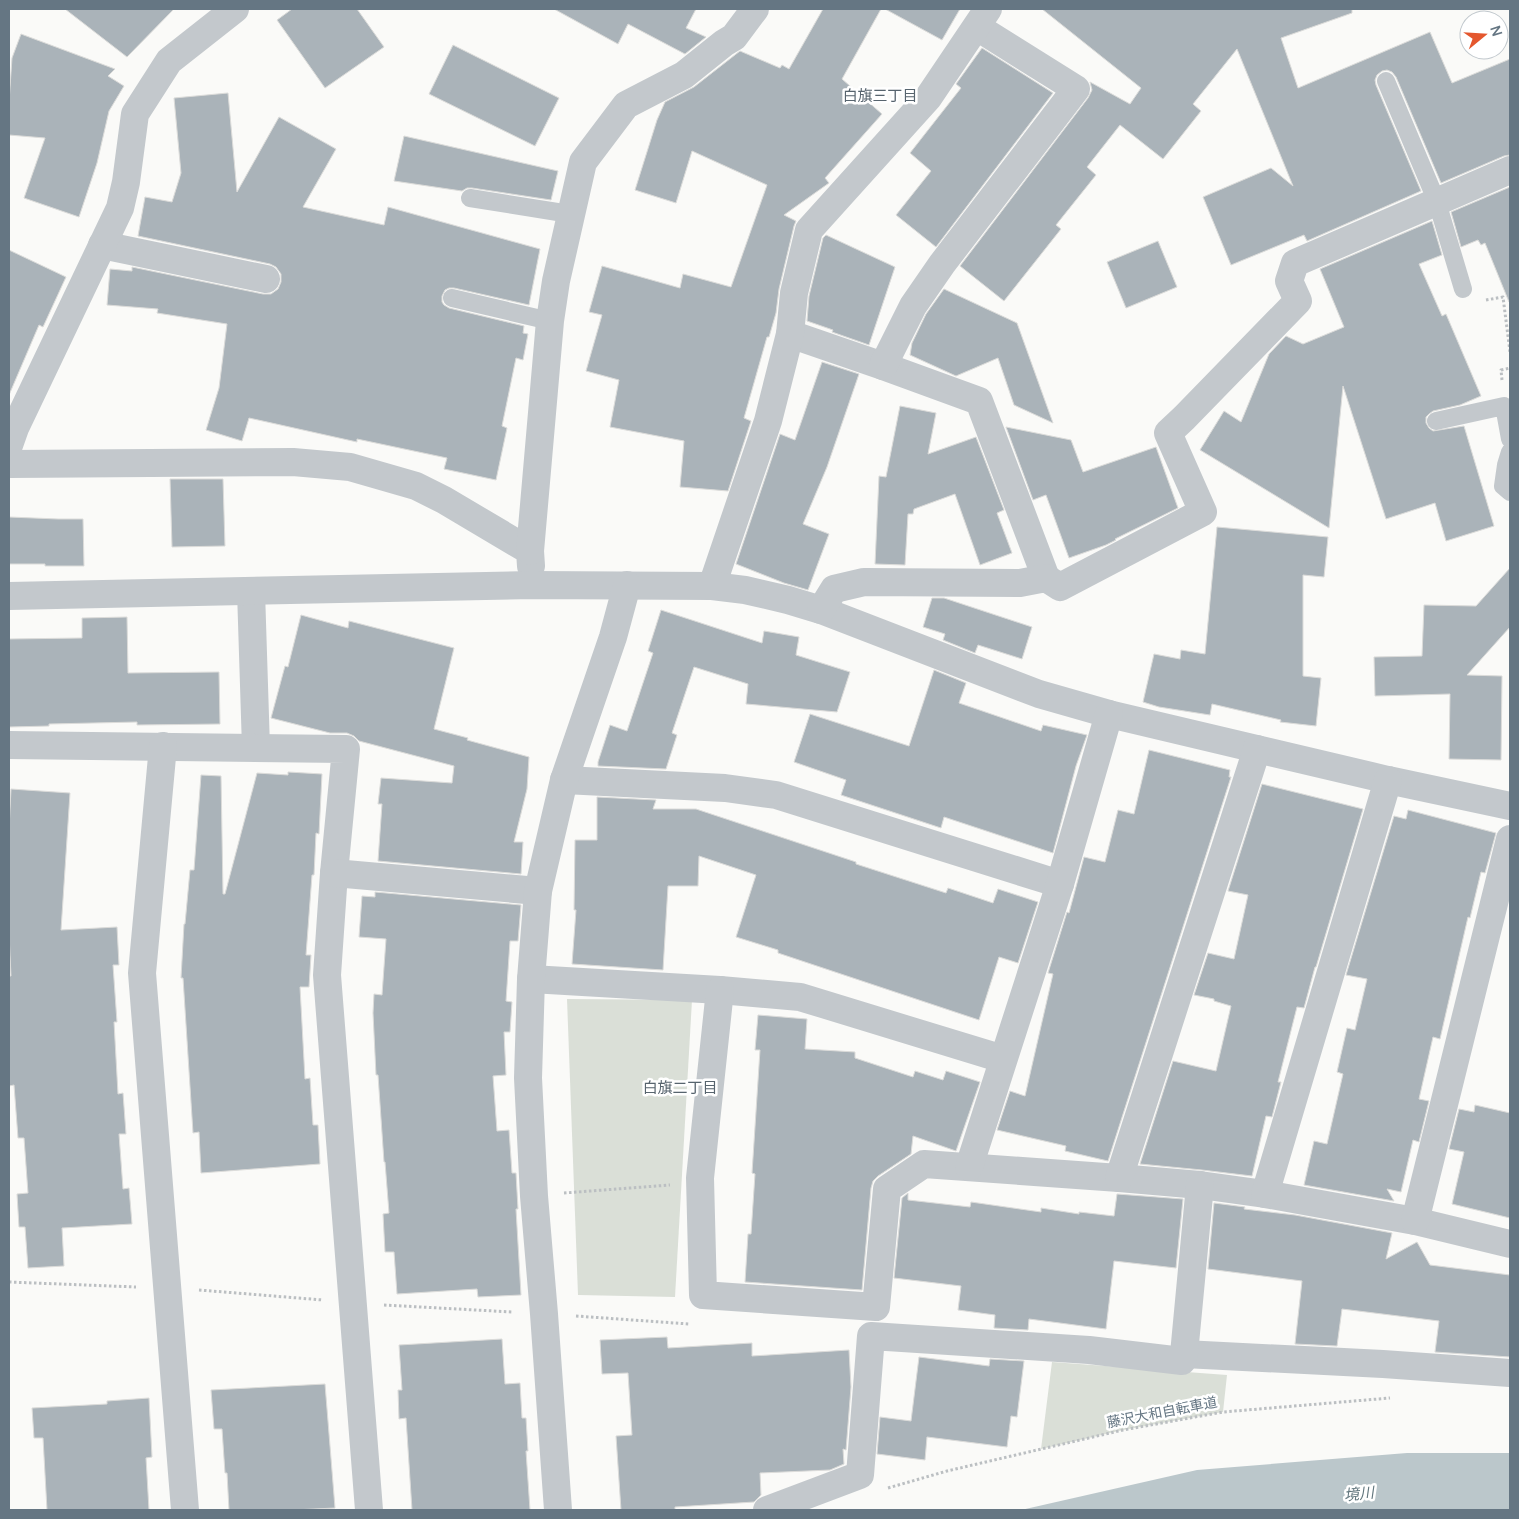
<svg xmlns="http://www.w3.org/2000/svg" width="1519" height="1519" viewBox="0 0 1519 1519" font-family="Manrope,'Noto Sans JP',sans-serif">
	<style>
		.green { fill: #dadfd7 }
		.water { fill: #bbc7cb }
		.building { fill: #aab3b9; stroke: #dcdcda }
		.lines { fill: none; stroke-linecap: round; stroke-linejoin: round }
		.path { stroke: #bbbfc2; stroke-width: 3; stroke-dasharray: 2.5 2.5; stroke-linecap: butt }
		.lane { stroke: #c3c8cc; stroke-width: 18 }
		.street { stroke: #c3c8cc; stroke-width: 28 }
		.labels { text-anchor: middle; stroke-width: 5; stroke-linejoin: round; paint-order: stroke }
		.street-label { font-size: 14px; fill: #657683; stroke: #fff }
		.neighbourhood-label { font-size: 15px; fill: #57646e; stroke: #fff }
		.water-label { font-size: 15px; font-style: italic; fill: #60757c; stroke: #fff }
	</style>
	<rect width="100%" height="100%" fill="#fafaf8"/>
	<g class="green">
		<polygon points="567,999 692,1000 675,1297 578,1295"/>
		<polygon points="1052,1362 1227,1375 1223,1412 1123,1430 1041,1449"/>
	</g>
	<polygon class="water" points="1407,1453 1510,1453 1510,1510 1021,1510 1197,1470"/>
	<g class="building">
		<polygon points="65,9 174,9 127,57"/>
		<polygon points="292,9 357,9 384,47 325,88 277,20"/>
		<polygon points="554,9 696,9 686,28 706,37 685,54 628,24 618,44"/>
		<polygon points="823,9 881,9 842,79 882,114 825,178 829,183 784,215 796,221 794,226 779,289 776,313 769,337 767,337 744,418 751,421 728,491 680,487 684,441 610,427 619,380 586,371 602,315 589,312 602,266 680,288 683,274 731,287 767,185 692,151 676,203 635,190 657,120 665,102 694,87 740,51 780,68 782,65 789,69"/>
		<polygon points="885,9 960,9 942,40"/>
		<polygon points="1042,9 1352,9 1352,13 1281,38 1298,88 1430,32 1452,83 1510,59 1510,155 1504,156 1441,183 1396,77 1392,72 1387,70 1382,71 1377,75 1375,80 1376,85 1421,191 1307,241 1304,235 1231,265 1203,197 1271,168 1293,186 1237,49 1193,104 1201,111 1163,159 1120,125 1087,167 1096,175 1056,225 1061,229 1004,301 960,266 1088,98 1092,90 1090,82 1130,104 1141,88"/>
		<polygon points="21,34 115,69 108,76 124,86 109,111 97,163 79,217 24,198 45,138 9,135 9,102 12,58"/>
		<polygon points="453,45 559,98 535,146 429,94"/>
		<polygon points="982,48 1053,93 936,247 896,215 931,171 910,153 961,88 956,84"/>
		<polygon points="228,93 237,192 279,117 336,149 303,207 384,225 388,207 540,249 529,305 454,288 449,288 445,290 442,296 442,302 444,305 449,308 524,326 523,333 528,334 523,360 516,358 502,426 507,428 496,480 444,469 447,458 357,439 357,442 249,418 242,441 206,430 219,388 227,324 157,313 158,309 107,305 110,269 132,271 132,267 263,294 271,294 278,289 281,282 281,274 276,267 270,264 138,236 145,197 172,202 181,173 174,98"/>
		<polygon points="404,136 558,171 551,200 472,188 467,188 462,191 394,181"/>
		<polygon points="1510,187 1510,302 1509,302 1485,243 1481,245 1478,240 1461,247 1451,212"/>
		<polygon points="1432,221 1442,255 1419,264 1442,316 1446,314 1481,396 1460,405 1433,411 1429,414 1426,417 1426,423 1429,428 1433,431 1464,426 1494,526 1446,541 1435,503 1386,519 1343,386 1329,528 1200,450 1224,411 1241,422 1269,354 1286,336 1303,344 1344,327 1320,269"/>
		<polygon points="826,235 895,267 869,345 832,332 833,330 807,321 809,296 823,238"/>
		<polygon points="1158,241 1177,287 1126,308 1107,262"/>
		<polygon points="9,250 66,277 43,327 39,325 9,395"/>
		<polygon points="944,289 1017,323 1053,423 1014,405 998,358 956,376 910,355 912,343 926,314"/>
		<polygon points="822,362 859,374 827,467 803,524 829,534 808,590 784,583 736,564 780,434 795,440"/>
		<polygon points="900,406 936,413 928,454 976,437 1004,510 997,513 1012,553 980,565 955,494 914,509 913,514 908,514 905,565 875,564 879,476 886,477"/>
		<polygon points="1006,427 1071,440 1083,472 1156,447 1178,508 1115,539 1116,540 1106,545 1069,558 1046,495 1033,500"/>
		<polygon points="170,479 223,479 225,546 172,547"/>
		<polygon points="9,517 58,519 83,519 84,566 45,566 45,564 9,564"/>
		<polygon points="1217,527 1328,537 1324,577 1303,575 1303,676 1321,678 1316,726 1280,722 1281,720 1212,704 1210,715 1159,707 1143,702 1154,654 1180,659 1181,650 1205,654"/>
		<polygon points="1510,568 1510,627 1467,675 1502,676 1501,760 1449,759 1450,694 1375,696 1374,657 1422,656 1424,605 1476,606"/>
		<polygon points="932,598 944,598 1032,627 1022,659 978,645 975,653 943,640 945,634 923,627"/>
		<polygon points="661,610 762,643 764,631 799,637 796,655 850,672 837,712 746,704 748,684 694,667 672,733 677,735 666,769 598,766 598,762 610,725 627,731 653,653 648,651"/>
		<polygon points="301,615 348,628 349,621 454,648 434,729 468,738 467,740 529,757 527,789 514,842 523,842 521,874 378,861 382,804 378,804 381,778 452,783 454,766 359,741 354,736 347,733 330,733 271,718 285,666 288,667"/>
		<polygon points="127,617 128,673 219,672 220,724 137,725 137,722 49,724 49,726 9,727 9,639 82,638 82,618"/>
		<polygon points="934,670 966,683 959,703 1041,731 1043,725 1087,735 1076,766 1053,853 944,817 941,828 841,795 846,780 794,762 810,714 909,746"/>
		<polygon points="1149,750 1230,770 1229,777 1231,777 1108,1161 1065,1151 1066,1146 997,1130 1010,1091 1025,1096 1053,974 1048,973 1067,912 1069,913 1084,857 1105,862 1118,810 1134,814"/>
		<polygon points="288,772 322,774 319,834 316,833 314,875 312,875 306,955 311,955 309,987 300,987 305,1079 310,1078 313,1125 318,1125 320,1164 201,1173 199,1132 193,1133 183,978 181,978 184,924 185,924 190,870 194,870 201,775 221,776 223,894 225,894 257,773 288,775"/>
		<polygon points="1262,784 1363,809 1316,967 1315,967 1304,1008 1297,1007 1278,1082 1281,1082 1272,1117 1266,1116 1252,1176 1202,1170 1140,1164 1173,1061 1216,1071 1231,1006 1214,1001 1214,999 1194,995 1208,953 1234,959 1248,895 1228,891"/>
		<polygon points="11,789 70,793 61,930 117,927 119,965 113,965 117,1022 114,1022 118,1094 123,1093 126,1134 119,1134 123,1189 129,1188 132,1224 62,1228 64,1266 28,1268 25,1227 19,1227 17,1194 28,1193 24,1138 18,1138 14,1085 9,1086 9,976 11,976 9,934 9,829"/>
		<polygon points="597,797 656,800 653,809 696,809 856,862 856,864 946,893 948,888 993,903 998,889 1038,902 1018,963 999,957 979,1020 778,953 778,950 736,937 756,875 699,856 698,886 668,886 663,970 572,964 576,910 574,910 575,840 597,840"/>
		<polygon points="1408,810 1496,833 1485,873 1481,872 1470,918 1468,917 1440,1039 1433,1037 1419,1099 1429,1101 1419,1142 1413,1140 1401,1192 1387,1189 1394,1201 1304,1185 1314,1141 1327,1144 1343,1074 1337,1072 1347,1028 1355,1030 1367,979 1346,975 1394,816 1406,819"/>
		<polygon points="375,892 521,905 518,941 510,941 506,1001 512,1002 510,1032 504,1032 506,1075 493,1076 497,1131 509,1130 512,1173 516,1173 518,1209 516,1209 521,1295 478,1297 477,1289 397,1294 394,1252 385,1252 383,1214 389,1213 385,1162 384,1162 378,1075 376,1075 373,1013 374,994 382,995 386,939 359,937 362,896 375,897"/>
		<polygon points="758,1015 807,1019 805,1049 855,1052 855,1058 913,1077 915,1071 943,1080 946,1071 980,1082 956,1151 913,1136 911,1154 878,1176 873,1181 871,1188 862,1290 745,1282 748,1234 751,1234 755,1174 752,1173 760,1050 755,1050"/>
		<polygon points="1475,1105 1510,1113 1510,1218 1452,1204 1464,1152 1449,1149 1459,1109 1474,1112"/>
		<polygon points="908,1193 908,1200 970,1207 971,1202 1041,1212 1041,1208 1079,1214 1079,1212 1114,1216 1117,1194 1183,1199 1176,1268 1114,1261 1106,1329 1029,1319 1028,1330 994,1328 995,1315 958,1310 961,1286 894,1278 902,1198"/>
		<polygon points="1214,1203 1245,1207 1244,1209 1295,1215 1392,1233 1386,1259 1417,1242 1430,1265 1510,1275 1510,1357 1435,1352 1439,1321 1342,1309 1337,1346 1295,1344 1302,1281 1208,1269"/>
		<polygon points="667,1337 668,1348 752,1343 752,1356 849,1350 851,1387 846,1450 843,1449 844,1464 830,1470 760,1473 761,1495 754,1502 675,1507 675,1510 621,1510 616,1436 632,1435 628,1373 602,1374 600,1340"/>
		<polygon points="502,1339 505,1384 520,1383 522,1418 526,1418 528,1451 526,1451 530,1510 412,1510 406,1418 399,1419 398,1390 402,1390 399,1345"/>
		<polygon points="919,1357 989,1366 990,1359 1024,1361 1017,1417 1011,1416 1007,1447 927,1437 925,1460 877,1454 880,1417 911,1421"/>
		<polygon points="325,1384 335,1508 293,1510 229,1510 227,1473 225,1473 222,1429 214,1429 211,1390"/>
		<polygon points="149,1398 152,1457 146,1458 149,1510 47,1510 43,1438 34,1438 32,1408 107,1404 107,1401"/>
	</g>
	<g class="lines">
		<g class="path">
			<polyline points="1486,300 1503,297 1510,352"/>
			<polyline points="1502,380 1501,370 1510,368"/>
			<polyline points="564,1193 670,1185"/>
			<polyline points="9,1282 136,1287"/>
			<polyline points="199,1290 323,1300"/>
			<polyline points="384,1305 512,1312"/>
			<polyline points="576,1316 689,1324"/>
			<polyline points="888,1488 947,1471 1123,1430 1223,1412 1390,1398"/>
		</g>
		<g class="lane">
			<polyline points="1386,81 1437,202 1463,289"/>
			<polyline points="470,198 570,214"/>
			<polyline points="452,298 550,321"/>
			<polyline points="1436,421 1504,406 1510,439"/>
			<polyline points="1510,452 1506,465 1503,486 1510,492"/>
		</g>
		<g class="street">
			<polyline points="102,245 266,279"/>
			<polyline points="790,334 883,366 979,401 1046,578"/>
			<polyline points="883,366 913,306 942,264 1076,89 977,27"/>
			<polyline points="9,445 15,428 120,208 126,182 135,114 169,61 235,9"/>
			<polyline points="9,464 293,462 350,467 416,486 444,500 530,551 531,566"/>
			<polyline points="530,551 550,321 556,281 583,162 626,105 684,75 724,43 734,37 755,9"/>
			<polyline points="712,586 768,421 790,334 794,293 809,230 928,98 988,9"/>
			<polyline points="251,591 256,748"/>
			<polyline points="9,596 532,585 712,586 745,590 788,600 821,610 1039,694 1109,714 1388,780 1510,806"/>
			<polyline points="821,610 834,589 864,582 1020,583 1046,578 1060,587 1203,512 1168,433 1184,418 1298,301 1289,281 1295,263 1510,170"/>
			<polyline points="9,745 346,749 334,873 327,975 369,1510"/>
			<polyline points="163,746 142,973 185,1510"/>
			<polyline points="564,780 725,788 776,795 1060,884"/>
			<polyline points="334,873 538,891"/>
			<polyline points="531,979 720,990 800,997 1003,1059"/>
			<polyline points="720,990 700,1178 703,1295 876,1307 887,1189 924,1164 1119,1178 1200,1185 1265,1194 1415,1221 1510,1244"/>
			<polyline points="969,1167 1060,884 1109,714"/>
			<polyline points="1119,1178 1257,749"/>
			<polyline points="1265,1194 1388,780"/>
			<polyline points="1415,1221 1510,839"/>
			<polyline points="1184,1354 1383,1364 1510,1373"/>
			<polyline points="558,1510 544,1314 534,1196 528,1078 531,979 538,891 564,780 613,637 627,585"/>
			<polyline points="767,1510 860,1475 871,1336 1089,1350 1182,1361 1184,1354 1200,1185"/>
		</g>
	</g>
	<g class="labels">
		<g class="street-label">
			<text transform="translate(1162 1412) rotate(-11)" y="5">藤沢大和自転車道</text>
		</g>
		<g class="neighbourhood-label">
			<text x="880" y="101">白旗三丁目</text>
			<text x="680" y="1093">白旗二丁目</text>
		</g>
		<g class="water-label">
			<text transform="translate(1359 1494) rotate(-6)" y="5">境川</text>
		</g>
	</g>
	<rect width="1519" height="1519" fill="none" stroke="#657683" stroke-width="20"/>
	<g transform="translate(1484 35) rotate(72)"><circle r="24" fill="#ffffff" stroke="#c1c8cd"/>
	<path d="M0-4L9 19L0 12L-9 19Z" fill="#e4572e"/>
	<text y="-8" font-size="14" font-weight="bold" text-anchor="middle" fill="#657683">N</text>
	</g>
</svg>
